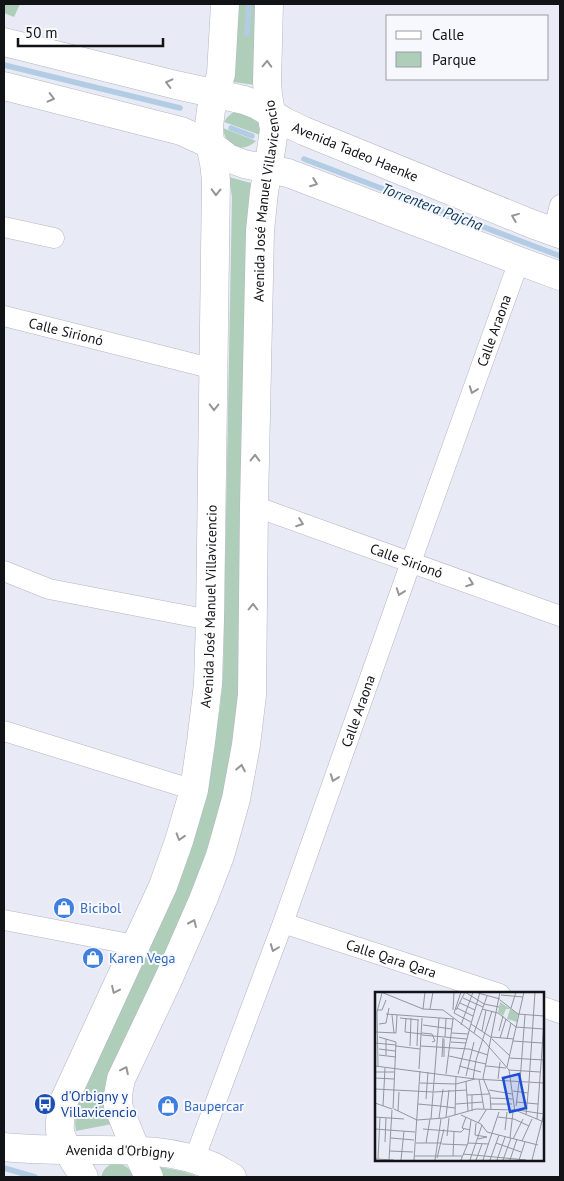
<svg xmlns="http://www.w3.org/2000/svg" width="564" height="1181" viewBox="0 0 564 1181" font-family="'PT Sans',sans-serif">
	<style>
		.green { fill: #aeceba }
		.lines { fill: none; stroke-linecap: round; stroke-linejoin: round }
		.stream { stroke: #b2cce4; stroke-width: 5.5 }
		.minor-casing { stroke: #b3b5c1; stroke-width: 21 }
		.secondary-casing { stroke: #b3b5c1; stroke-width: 29 }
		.minor { stroke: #fff; stroke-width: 20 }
		.secondary { stroke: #fff; stroke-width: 28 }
		.oneway { stroke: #949597 }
		.labels { text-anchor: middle; stroke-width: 4; stroke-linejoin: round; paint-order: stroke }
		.street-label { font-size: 14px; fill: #121317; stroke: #f7f8fd }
		.shop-label { font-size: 14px; fill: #366cbe; stroke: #f7f8fd; text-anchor: start }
		.transit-label { font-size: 14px; fill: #164399; stroke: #f7f8fd; text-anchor: start }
		.water-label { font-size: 15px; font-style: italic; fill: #0c3858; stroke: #f7f8fd }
		.inset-road { fill: none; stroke: #92959d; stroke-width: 1 }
		.view { fill: #1d4ed8; fill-opacity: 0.15; stroke: #1d4ed8; stroke-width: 2.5 }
		.inset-edge { fill: none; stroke: #121317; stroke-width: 2.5 }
	</style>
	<rect width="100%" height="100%" fill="#e8ebf6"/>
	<g class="green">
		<polygon points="4,4 20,4 14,17 4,13"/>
		<polygon points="238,4 259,4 256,85 233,82"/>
		<path d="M239,110L245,111L259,123L261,129L260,135L224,122C228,115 232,113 239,110Z"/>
		<path d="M223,128L256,141C242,154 225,147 223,128Z"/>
		<polygon points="229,177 251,183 248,230 239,694 234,735 223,797 215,824 192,895 133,1022 112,1124 76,1131 75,1124 77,1104 211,765 220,707 223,675 232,197"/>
		<path d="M116,1163C126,1165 130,1168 135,1177H101C104,1168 107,1165 116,1163Z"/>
		<polygon points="159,1167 181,1171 200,1177 163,1177"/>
	</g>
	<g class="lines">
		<g class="stream">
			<polyline points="247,34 249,4"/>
			<polyline points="4,65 180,108"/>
			<polyline points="231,128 252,136"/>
			<polyline points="304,159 560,256"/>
			<polyline points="4,1168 35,1177"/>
		</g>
		<g class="minor-casing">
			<g id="minor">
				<polyline points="4,227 54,238"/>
				<polyline points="553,232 560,205"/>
				<path id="s1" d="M4,316L214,369"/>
				<path id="s2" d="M254,506L560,616"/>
				<polyline points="4,571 49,589 210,620"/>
				<polyline points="4,731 194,790"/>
				<polyline points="4,920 135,945"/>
				<path id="s3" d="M283,923L500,994"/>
				<polyline points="543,1007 560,1013"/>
				<path id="s4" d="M194,1160L283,923L411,562L519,261"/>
			</g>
		</g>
		<g class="secondary-casing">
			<g id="secondary">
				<path id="s5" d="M4,42L176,85L244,100L257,105L285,122L304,131L532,224L560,234"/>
				<polyline points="4,86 181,131 210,144 228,158 244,164 288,173 519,261 560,276"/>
				<path id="s6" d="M4,1147C32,1150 63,1150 92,1150C132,1150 174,1149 212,1166C219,1169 225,1174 232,1177"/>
				<path id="s7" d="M84,1177C77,1165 62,1144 60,1131C59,1121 61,1112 63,1103L163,886L179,841L194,790L201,742L208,684L210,620L216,180L214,163L210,144L209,126L211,110L221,74L225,4"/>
				<path id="s8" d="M149,1177L136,1150L118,1106V1095L121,1079L168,980L203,900L220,856L236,799L246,745L252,695L254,506L260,231L264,192L272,144L274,129L268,95L267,82L269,4"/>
			</g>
		</g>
		<use href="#minor" class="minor"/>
		<use href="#secondary" class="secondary"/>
	</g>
	<defs><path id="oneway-chevron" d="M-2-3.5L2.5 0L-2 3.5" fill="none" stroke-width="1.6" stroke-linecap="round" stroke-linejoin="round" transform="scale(1.25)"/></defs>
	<g class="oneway">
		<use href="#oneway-chevron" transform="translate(267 64) rotate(-88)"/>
		<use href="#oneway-chevron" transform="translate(169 83) rotate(-166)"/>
		<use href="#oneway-chevron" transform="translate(51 98) rotate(14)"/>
		<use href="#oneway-chevron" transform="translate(314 183) rotate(21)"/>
		<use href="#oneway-chevron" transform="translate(216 192) rotate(91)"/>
		<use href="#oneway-chevron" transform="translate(515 217) rotate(-158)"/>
		<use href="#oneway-chevron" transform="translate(473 390) rotate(110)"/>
		<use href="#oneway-chevron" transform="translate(214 407) rotate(91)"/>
		<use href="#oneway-chevron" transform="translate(255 458) rotate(-89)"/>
		<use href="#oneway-chevron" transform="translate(300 523) rotate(20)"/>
		<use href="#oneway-chevron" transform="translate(470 583) rotate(20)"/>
		<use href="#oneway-chevron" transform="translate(400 592) rotate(110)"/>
		<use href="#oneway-chevron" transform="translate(253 607) rotate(-90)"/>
		<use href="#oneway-chevron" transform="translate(241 768) rotate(-79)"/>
		<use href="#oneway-chevron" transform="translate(334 778) rotate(110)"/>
		<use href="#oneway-chevron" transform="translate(180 837) rotate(107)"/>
		<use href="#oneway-chevron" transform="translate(193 923) rotate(-66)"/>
		<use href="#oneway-chevron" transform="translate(274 948) rotate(111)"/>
		<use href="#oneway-chevron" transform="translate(115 990) rotate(115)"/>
		<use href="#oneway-chevron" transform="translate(125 1070) rotate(-64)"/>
	</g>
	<defs>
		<g id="shop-disc" transform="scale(1.125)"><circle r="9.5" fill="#3f7fe0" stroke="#f7f8fd"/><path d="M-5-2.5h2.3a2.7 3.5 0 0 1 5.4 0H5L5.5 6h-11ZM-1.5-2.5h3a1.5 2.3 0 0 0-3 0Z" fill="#fff"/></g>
		<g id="bus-disc" transform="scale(1.125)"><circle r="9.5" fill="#1a4fb4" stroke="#f7f8fd"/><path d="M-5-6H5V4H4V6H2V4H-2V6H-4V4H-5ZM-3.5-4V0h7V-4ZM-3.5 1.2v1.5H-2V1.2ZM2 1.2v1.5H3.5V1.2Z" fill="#fff"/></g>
	</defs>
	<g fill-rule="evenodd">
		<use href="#shop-disc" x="64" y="908"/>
		<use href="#shop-disc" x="93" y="958"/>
		<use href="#bus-disc" x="45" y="1104"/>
		<use href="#shop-disc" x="168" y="1106"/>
	</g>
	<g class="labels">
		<g class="street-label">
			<text dy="5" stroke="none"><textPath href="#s5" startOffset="370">Avenida Tadeo Haenke</textPath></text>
			<text dy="5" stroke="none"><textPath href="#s8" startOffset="1008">Avenida José Manuel Villavicencio</textPath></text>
			<text dy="5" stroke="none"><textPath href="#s4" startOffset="882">Calle Araona</textPath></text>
			<text dy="5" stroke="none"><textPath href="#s1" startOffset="64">Calle Sirionó</textPath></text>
			<text dy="5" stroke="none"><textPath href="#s2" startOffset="162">Calle Sirionó</textPath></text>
			<text dy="5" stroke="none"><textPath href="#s7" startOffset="605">Avenida José Manuel Villavicencio</textPath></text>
			<text dy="5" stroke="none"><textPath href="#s4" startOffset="478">Calle Araona</textPath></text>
			<text dy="5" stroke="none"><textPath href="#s3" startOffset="114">Calle Qara Qara</textPath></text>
			<text dy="5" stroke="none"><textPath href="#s6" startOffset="116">Avenida d'Orbigny</textPath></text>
		</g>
		<g class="shop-label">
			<text x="80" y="913">Bicibol</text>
			<text x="109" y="963">Karen Vega</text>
			<text x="184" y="1111">Baupercar</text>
		</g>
		<g class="transit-label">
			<text x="61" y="1101">d'Orbigny y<tspan x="61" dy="16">Villavicencio</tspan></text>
		</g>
		<g class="water-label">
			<text transform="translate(432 207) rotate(21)" y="5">Torrentera Pajcha</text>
		</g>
	</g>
	<g transform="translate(375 992)">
		<rect width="169" height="169" fill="#e8ebf6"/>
		<path d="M125,10L143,22L142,30L132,27L135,17H131L128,24L123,20Z" fill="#aeceba"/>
		<path class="inset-road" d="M6,0L48,17L68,18L108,48L134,78L140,120M86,0L79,21L96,30M90,0L109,12M103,1L125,7M126,3L148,5M88,6L108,15M125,8L143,22L169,24M85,11L100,18M109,12L124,15M82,16L98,24M136,16L141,0M48,17L50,0M55,17L58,0M107,17L123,21L141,35M2,18H7L11,8M78,18L79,0M81,18L90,0M11,22L79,27M17,23L19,41M25,26L44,28M31,26L30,40L47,42M4,32L11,31L14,16M96,32L117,46M48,33L77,37M86,33L98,0M141,35L168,37M94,39L105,0M107,39L111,18M124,39L128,24M0,40L21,41L22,23M47,41L57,42L60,49L57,50M77,41L93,42M99,41L112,4M47,43L92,47M4,45L21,50L18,117M70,45L71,27M117,45L139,47M125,46L131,27M69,47V65M117,47L135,64M132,47L136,31M138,49L167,51M76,50L91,51M0,51L21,53M21,54L45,57M35,54L36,26M42,54L43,28M46,54L94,57L113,63M4,57L20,59M4,63L21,65M11,63V47M74,64L111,72M67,65L68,46M134,66L169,68M101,68L117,19M0,74L100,87L169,91M3,74L2,20L7,1M84,74L106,80M111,74L131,76M132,75L149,0M44,77L47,26M134,78L165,80M0,80H19M71,82L78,27M83,82L94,39M91,84L99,50M0,86L19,87M98,87L101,68M104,87L109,117M123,87L125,70M145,89L150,23M91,90L93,119M154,90L160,0M45,91L81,92L100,87M0,97L58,100M114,98L137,102M138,99L153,101M59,100L92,98M92,103L114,102M97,103V119M116,106L138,107M51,107L53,80M141,110L163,112M0,111L17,117M43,112L65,114M81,112L108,110M116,112H137M8,114L10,76M65,114L80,116M141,114L144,90M19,117L42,128L69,126L101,117L140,118L169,130M116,118L115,103L108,86L125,0M143,118L169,122M23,119L24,100M80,123L81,84M86,123L106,132L112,140L163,153M151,123L154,91M0,125L29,127M71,125L74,98M91,125L87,136L95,138M123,125L139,127L154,134M64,126L68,97M56,127L64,26M162,127L169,30M101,131L100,143L112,145L103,147M103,131L111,118M0,137L40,140M48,137L86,140L89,137M130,138L132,120M72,144L74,126M16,146L39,148M135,146L138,120M138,147L148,127M147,149L157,127M10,150L11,126M41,151H67M51,151L55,127M93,151L114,152M121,151L146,160M67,152L92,153M15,159L38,160M88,162L151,168M40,164H87M78,164L79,140M62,166L69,137M0,167L19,168M3,167L5,125M14,168L17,118M26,168L29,139M39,168L45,79M60,168L66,127M86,168L93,151L96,128M95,168L107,133M101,168L107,152M108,168L124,120M115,168L124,143M122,168L130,145M128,168L136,146M135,168L142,147M144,168L150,150M157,168L169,121"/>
		<path class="view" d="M144,82L151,116L135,120L128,86Z"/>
		<rect width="169" height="169" class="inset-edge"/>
	</g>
	<rect width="564" height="1181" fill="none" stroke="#121317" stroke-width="10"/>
	<rect x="386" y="15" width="162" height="65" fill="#f7f8fd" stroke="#9b9ca1"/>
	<rect x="396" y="31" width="25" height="8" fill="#ffffff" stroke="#9b9ca1"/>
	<text x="432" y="40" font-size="15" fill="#121317">Calle</text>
	<rect x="396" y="52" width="25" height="15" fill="#aeceba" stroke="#9b9ca1"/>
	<text x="432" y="65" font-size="15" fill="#121317">Parque</text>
	<path d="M18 38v8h145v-8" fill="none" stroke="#121317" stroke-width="2.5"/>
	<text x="25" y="38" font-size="15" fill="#121317" stroke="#f7f8fd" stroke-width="4" paint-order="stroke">50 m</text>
</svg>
